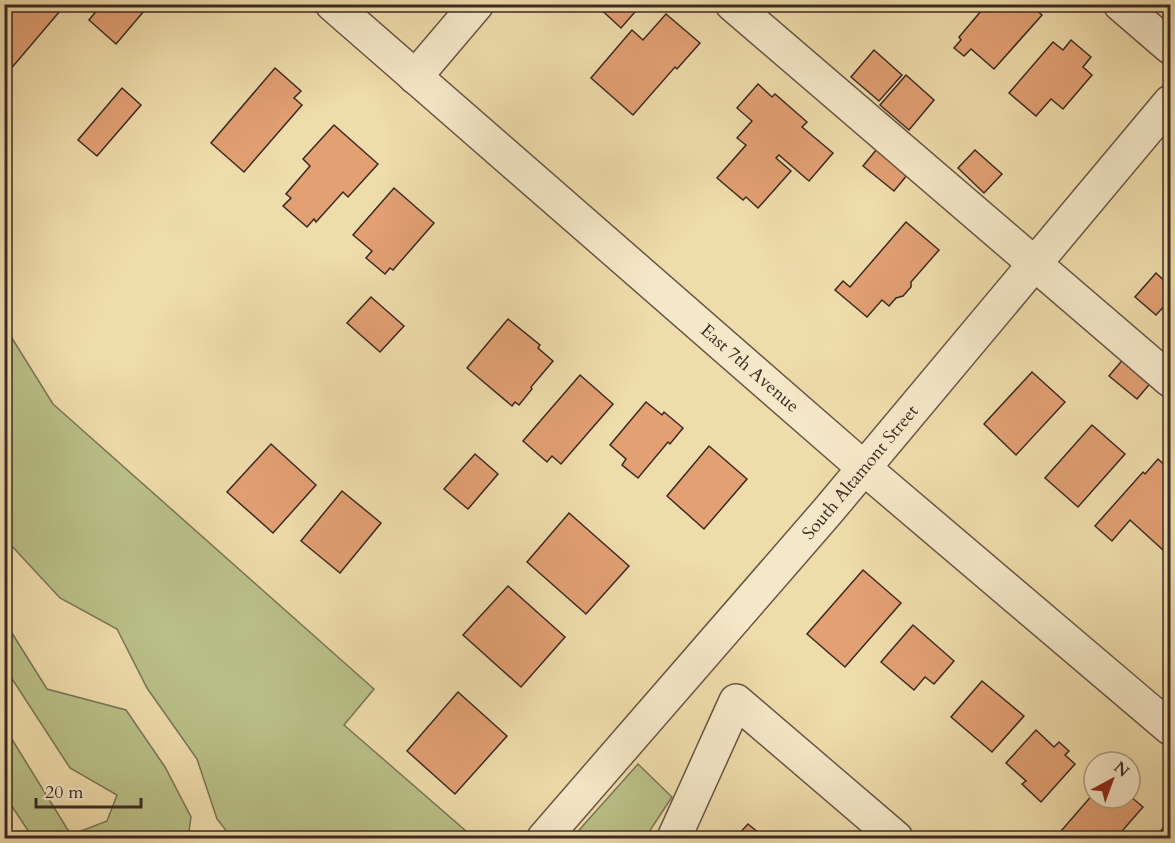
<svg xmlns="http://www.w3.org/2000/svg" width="1175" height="843" viewBox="0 0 1175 843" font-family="Cardo,serif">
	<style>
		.green { fill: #bac088; stroke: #7a7556; stroke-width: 1.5 }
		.building { fill: #e2a073; stroke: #3b2a23; stroke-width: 1.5 }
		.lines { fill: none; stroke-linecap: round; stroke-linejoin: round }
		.minor-casing { stroke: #685645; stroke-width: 36 }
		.minor { stroke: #f5e8c8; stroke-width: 33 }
		.labels { text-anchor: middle; stroke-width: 4.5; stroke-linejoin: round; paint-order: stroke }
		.street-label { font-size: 18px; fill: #3b2a23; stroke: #f5e8c8 }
	</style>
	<rect width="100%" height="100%" fill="#efdcab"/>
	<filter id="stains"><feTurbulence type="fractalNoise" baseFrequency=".00333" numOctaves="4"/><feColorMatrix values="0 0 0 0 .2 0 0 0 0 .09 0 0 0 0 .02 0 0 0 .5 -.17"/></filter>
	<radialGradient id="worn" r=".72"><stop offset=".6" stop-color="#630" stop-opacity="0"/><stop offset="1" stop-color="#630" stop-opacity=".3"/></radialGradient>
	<g class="green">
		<polygon points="5,327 53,404 374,689 344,725 474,838 232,838 217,819 197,759 147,688 117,629 60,598 10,544 4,525"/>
		<polygon points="5,622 47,689 126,710 165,767 191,817 188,838 33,838 5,796 5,728 71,835 107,821 117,795 70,768 5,668"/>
		<polygon points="638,764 672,797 645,838 572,838"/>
	</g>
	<g class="building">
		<polygon points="4,4 66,4 9,71 4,67"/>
		<polygon points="102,4 150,4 116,44 89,20"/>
		<polygon points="595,4 642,4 621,28"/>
		<polygon points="987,4 1030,4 1042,15 994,69 971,49 964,56 954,48 961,40 959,37"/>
		<polygon points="666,14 700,43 677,69 675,67 633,115 591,78 632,30 643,40"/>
		<polygon points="1071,40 1091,57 1083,67 1092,75 1063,109 1051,99 1036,116 1009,93 1053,42 1063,50"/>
		<polygon points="874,50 902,75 879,101 851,77"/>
		<polygon points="275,68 301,91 294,98 302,105 244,172 211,143"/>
		<polygon points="906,75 934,100 909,130 880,105"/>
		<polygon points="758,84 772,97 775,94 807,122 802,127 833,153 809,181 779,155 776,158 791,171 758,208 746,197 743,200 717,178 746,145 737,138 752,121 737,108"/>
		<polygon points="122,88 141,105 97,156 78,140"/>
		<polygon points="334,125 378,164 348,197 343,192 316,222 314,219 307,227 283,206 291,198 286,194 310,166 303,159"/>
		<polygon points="881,144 912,169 894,191 863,166"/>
		<polygon points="975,150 1002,174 984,193 958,168"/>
		<polygon points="394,188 434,223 393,270 390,268 385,274 366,258 372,251 353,235"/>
		<polygon points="906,222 939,250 911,282 911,287 903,296 896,298 889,306 882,300 867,317 835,290 843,281 850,287"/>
		<polygon points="1156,273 1170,286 1170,300 1156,315 1135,297"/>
		<polygon points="371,297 404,326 380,352 347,323"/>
		<polygon points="508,319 540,345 538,348 553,361 531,387 532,389 519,405 515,402 512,406 467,368"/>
		<polygon points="1131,350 1159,373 1137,399 1109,376"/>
		<polygon points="1032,372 1065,402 1016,455 984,424"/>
		<polygon points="580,375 613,404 561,464 552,456 547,462 523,441"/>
		<polygon points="646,402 662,415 664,412 683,428 670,444 668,442 638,478 622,465 626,459 610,445"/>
		<polygon points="1092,425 1125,454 1078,507 1045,478"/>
		<polygon points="271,444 316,485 273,533 227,492"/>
		<polygon points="709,446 747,479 704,529 667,496"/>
		<polygon points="475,454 498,474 468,509 444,489"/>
		<polygon points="1158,459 1170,470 1170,542 1163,550 1130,520 1112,541 1095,526 1143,472 1145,474"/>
		<polygon points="342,491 381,523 340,573 301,541"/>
		<polygon points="569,513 629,566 586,614 527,562"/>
		<polygon points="863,570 901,603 845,667 807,634"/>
		<polygon points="508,586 565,637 521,687 463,635"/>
		<polygon points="913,625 954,661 934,684 925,677 914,690 881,662"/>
		<polygon points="982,681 1024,716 992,752 951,717"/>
		<polygon points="458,692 507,736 455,794 407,751"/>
		<polygon points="1036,730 1054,747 1059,742 1069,751 1065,755 1075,764 1041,802 1022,784 1026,781 1006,763"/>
		<polygon points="1094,793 1094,798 1119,799 1130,798 1130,796 1143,807 1116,838 1055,838"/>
		<polygon points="748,824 765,838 735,838"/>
		<polygon points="1164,827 1170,832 1170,838 1154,838"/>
	</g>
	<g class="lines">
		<g class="minor-casing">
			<g id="minor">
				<polyline points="332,4 864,468 1170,728"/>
				<polyline points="732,4 1170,380"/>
				<polyline points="1120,4 1170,47"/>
				<polyline points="415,77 477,4"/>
				<polyline points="544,838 827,512 1170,102"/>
				<polyline points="674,838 736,701 896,838"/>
			</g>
		</g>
		<use href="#minor" class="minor"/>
	</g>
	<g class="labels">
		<g class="street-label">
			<text transform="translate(750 368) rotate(41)" y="6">East 7th Avenue</text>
			<text transform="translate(860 472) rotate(-50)" y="6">South Altamont Street</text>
		</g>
	</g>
	<rect width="1175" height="843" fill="none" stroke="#efdcab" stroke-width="24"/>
	<rect x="6" y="6" width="1163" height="831" fill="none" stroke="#3b2a23" stroke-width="3"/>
	<rect x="12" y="12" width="1151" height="819" fill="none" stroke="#3b2a23" stroke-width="1.5"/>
	<g transform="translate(1112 780) rotate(41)"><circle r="28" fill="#f5e8c8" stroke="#ab9c86" stroke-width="1.5"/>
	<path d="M0-4.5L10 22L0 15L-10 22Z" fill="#8f2418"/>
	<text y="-9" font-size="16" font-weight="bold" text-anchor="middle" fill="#3b2a23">N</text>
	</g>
	<path d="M36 798v9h105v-9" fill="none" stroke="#3b2a23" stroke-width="3"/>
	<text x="45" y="798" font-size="18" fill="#3b2a23" stroke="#f5e8c8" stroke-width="4.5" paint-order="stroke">20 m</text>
	<rect width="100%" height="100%" filter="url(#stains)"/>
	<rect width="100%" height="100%" fill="url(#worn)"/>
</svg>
